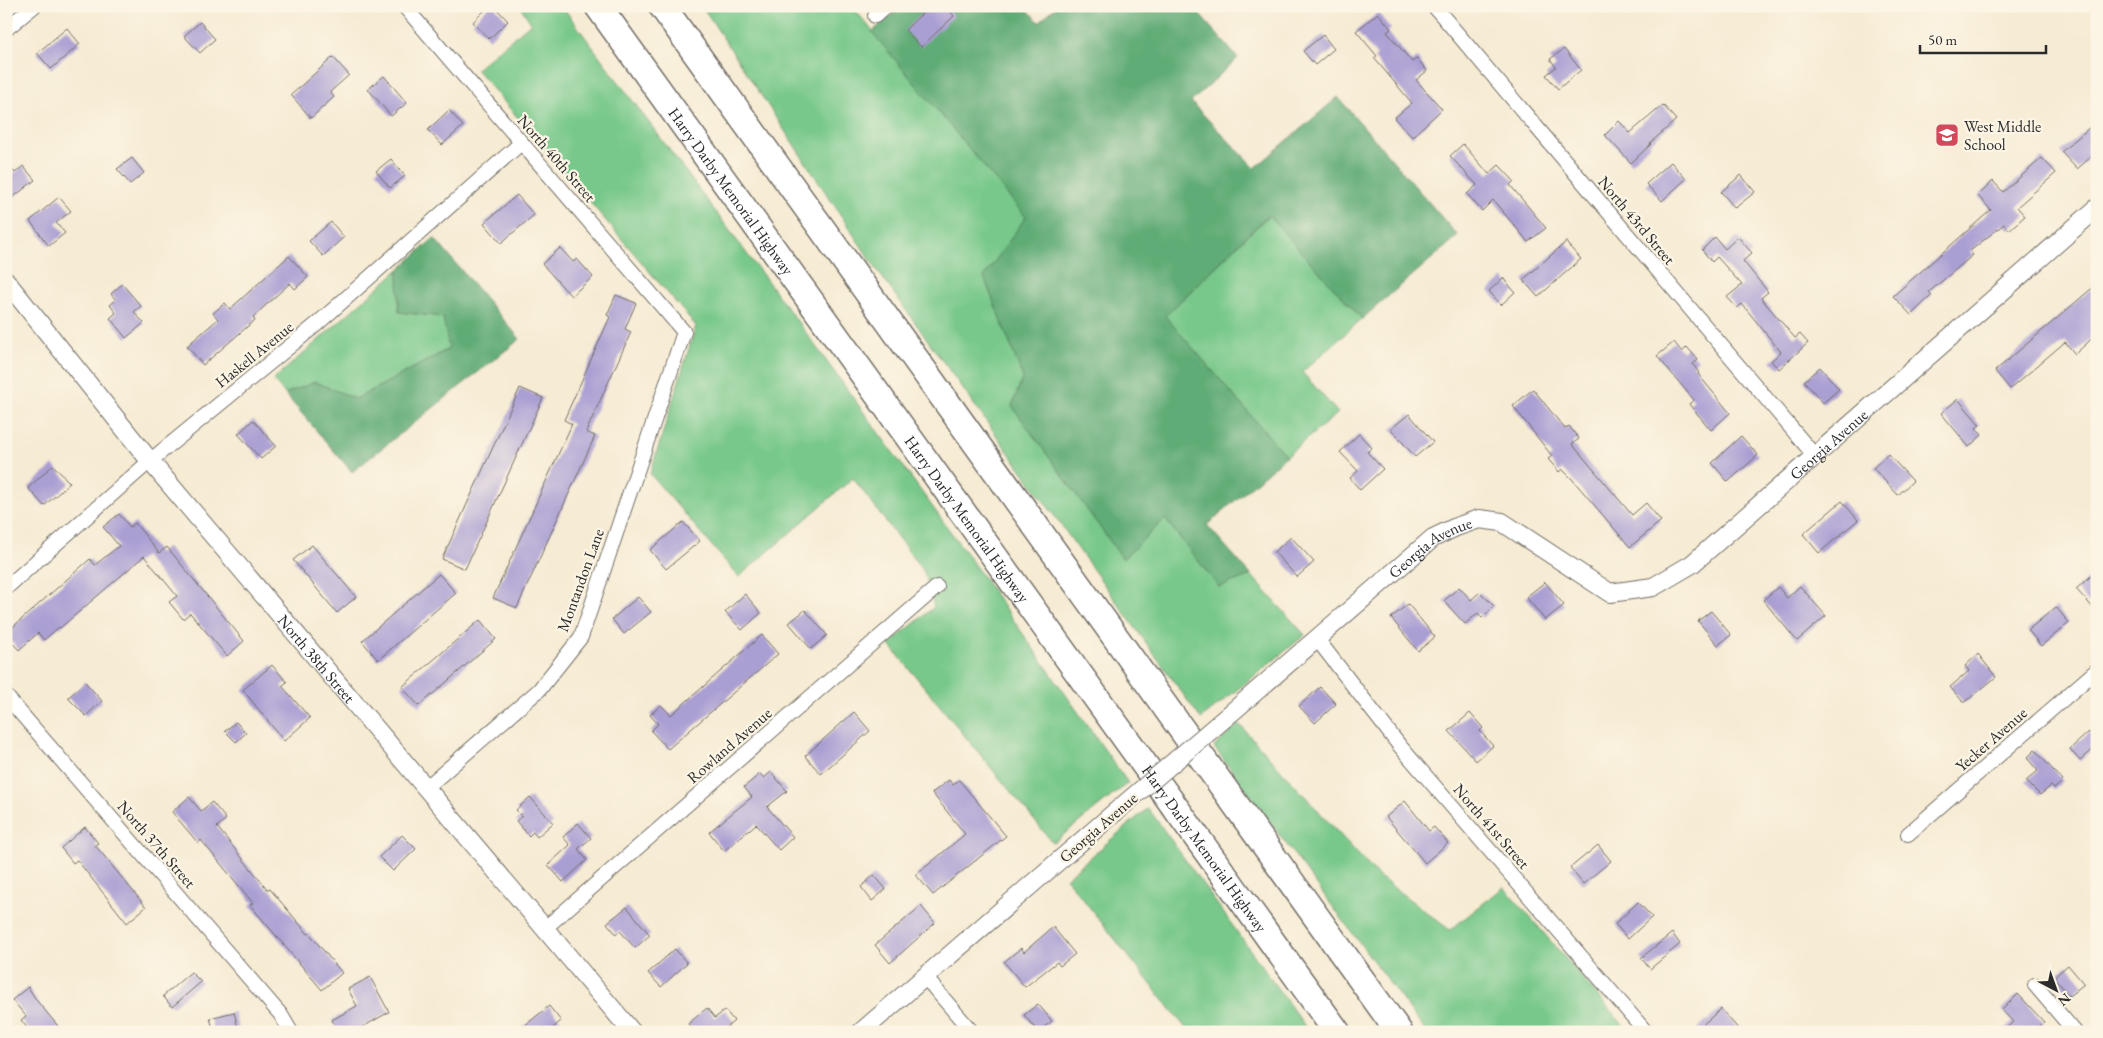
<svg xmlns="http://www.w3.org/2000/svg" width="2103" height="1038" viewBox="0 0 2103 1038" font-family="'EB Garamond',serif">
	<style>
		.green { fill: #77c88a; stroke: #517a5a }
		.forest { fill: #61ac76; stroke: #466c50 }
		.building { fill: #aa9fd3 }
		.lines { fill: none; stroke-linecap: round; stroke-linejoin: round }
		.minor-casing { stroke: #726e66; stroke-width: 16 }
		.tertiary-casing { stroke: #726e66; stroke-width: 20 }
		.motorway-casing { stroke: #726e66; stroke-width: 29 }
		.minor { stroke: #fff; stroke-width: 14 }
		.tertiary { stroke: #fff; stroke-width: 18 }
		.motorway { stroke: #fff; stroke-width: 26 }
		.tertiary-bridge-casing { stroke: #726e66; stroke-width: 20; stroke-linecap: butt }
		.tertiary-bridge { stroke: #fff; stroke-width: 18 }
		.labels { text-anchor: middle; stroke-width: 4.5; stroke-linejoin: round; paint-order: stroke }
		.poi-label { font-size: 16px; fill: #2b2b2b; stroke: #fcf5e5; text-anchor: start }
		.street-label { font-size: 16px; fill: #2b2b2b; stroke: #fcf5e5 }
	</style>
	<rect width="100%" height="100%" fill="#fcf5e5"/>
	<filter id="ink" filterUnits="userSpaceOnUse"><feTurbulence type="fractalNoise" baseFrequency=".02" numOctaves="2"/><feDisplacementMap in="SourceGraphic" scale="10" xChannelSelector="R" yChannelSelector="G"/><feConvolveMatrix kernelMatrix="1 2 1 2 8 2 1 2 1" color-interpolation-filters="sRGB"/></filter>
	<filter id="wash" filterUnits="userSpaceOnUse"><feTurbulence type="fractalNoise" baseFrequency=".0096" numOctaves="4" result="noise"/><feDisplacementMap in="SourceGraphic" scale="20" xChannelSelector="R" yChannelSelector="G"/><feGaussianBlur stdDeviation="1.12" result="paint"/><feColorMatrix in="noise" values="0 0 0 0 0 0 0 0 0 0 0 0 0 0 0 0 0 1.4 0 .05"/><feComposite in="paint" operator="in"/></filter>
	<g filter="url(#wash)">
		<rect width="100%" height="100%" fill="#f6ebd3"/>
		<g class="green">
			<polygon points="520,6 562,6 806,333 966,553 1128,783 1053,843 889,644 934,607 924,572 853,478 739,577 650,474 696,326 476,69 531,23"/>
			<polygon points="702,6 852,6 1026,217 984,277 1023,377 1012,406 1123,559 1165,519 1219,587 1251,575 1305,635 1201,719 877,270"/>
			<polygon points="1269,215 1362,319 1302,372 1338,413 1286,456 1165,316"/>
			<polygon points="398,270 399,312 443,317 450,348 356,399 315,382 285,394 273,380"/>
			<polygon points="1239,724 1377,875 1450,930 1504,887 1629,1032 1426,1032 1214,747"/>
			<polygon points="1148,808 1309,1032 1189,1032 1066,878"/>
		</g>
		<g class="forest">
			<polygon points="901,6 1024,6 1039,22 1057,6 1192,6 1238,58 1191,102 1255,168 1338,97 1458,236 1362,319 1268,215 1165,316 1286,456 1207,525 1251,575 1219,587 1165,519 1123,559 1012,406 1023,377 984,277 1026,217 872,32"/>
			<polygon points="434,238 520,339 352,472 285,394 315,382 356,399 449,349 443,317 399,312 398,270"/>
		</g>
		<g id="blocks">
			<g class="building">
				<polygon points="489,6 494,6 508,21 489,39 473,22"/>
				<polygon points="930,6 946,6 954,16 921,47 905,30"/>
				<polygon points="1378,13 1391,29 1387,32 1412,62 1417,58 1427,71 1416,80 1442,109 1412,137 1394,118 1412,103 1374,58 1377,56 1356,31"/>
				<polygon points="200,22 215,39 200,53 184,36"/>
				<polygon points="67,28 80,44 51,69 37,53"/>
				<polygon points="1323,35 1334,49 1315,65 1303,51"/>
				<polygon points="1564,49 1581,70 1558,89 1546,75 1556,67 1550,59"/>
				<polygon points="333,57 349,75 330,92 334,97 311,118 291,95"/>
				<polygon points="384,76 407,103 391,116 368,89"/>
				<polygon points="1663,105 1676,120 1650,143 1651,144 1631,163 1605,135 1619,121 1630,133"/>
				<polygon points="449,110 463,126 442,145 428,130"/>
				<polygon points="2097,121 2097,152 2077,169 2061,152"/>
				<polygon points="1463,144 1489,174 1499,165 1514,181 1510,185 1546,228 1528,242 1493,200 1482,211 1467,194 1477,185 1450,156"/>
				<polygon points="132,158 144,173 130,184 117,169"/>
				<polygon points="2042,158 2056,173 2017,207 2025,216 2009,230 2004,224 1970,251 1973,255 1929,292 1932,295 1911,315 1893,296 1991,210 1978,196 1993,181 2003,192"/>
				<polygon points="391,159 405,176 390,188 376,171"/>
				<polygon points="6,162 15,173 23,166 35,180 6,203"/>
				<polygon points="1671,162 1686,179 1662,201 1646,184"/>
				<polygon points="1741,175 1755,192 1735,208 1721,192"/>
				<polygon points="517,195 534,215 501,243 484,223"/>
				<polygon points="59,197 71,211 56,223 65,233 49,246 30,221"/>
				<polygon points="331,222 344,237 323,256 309,241"/>
				<polygon points="1715,237 1725,249 1738,237 1752,253 1743,261 1768,292 1761,298 1795,338 1800,334 1808,343 1779,369 1771,361 1781,352 1742,304 1737,308 1727,297 1742,285 1717,257 1712,262 1702,250"/>
				<polygon points="1567,241 1567,244 1581,259 1538,297 1523,280"/>
				<polygon points="560,248 573,262 577,259 593,277 571,296 542,264"/>
				<polygon points="289,256 308,277 295,289 290,283 253,317 255,320 203,365 187,346 218,319 213,313 225,303 230,309"/>
				<polygon points="1503,278 1515,292 1501,305 1489,291"/>
				<polygon points="122,284 141,306 134,312 144,323 126,338 110,318 116,313 110,305 116,300 111,294"/>
				<polygon points="2097,284 2097,334 2075,354 2065,342 2010,389 1995,371"/>
				<polygon points="616,295 636,303 625,329 631,332 586,432 595,436 517,608 493,598 572,424 564,420 610,317 607,315"/>
				<polygon points="1674,342 1682,352 1687,347 1698,360 1693,364 1699,373 1698,374 1730,413 1711,430 1689,404 1694,400 1657,356"/>
				<polygon points="1820,367 1839,389 1823,403 1804,381"/>
				<polygon points="520,388 543,398 465,569 442,559"/>
				<polygon points="1533,389 1565,429 1569,426 1579,439 1572,444 1632,515 1646,503 1661,521 1630,547 1572,479 1562,469 1559,472 1548,459 1552,456 1513,406"/>
				<polygon points="1958,399 1980,425 1976,428 1982,435 1969,447 1941,413"/>
				<polygon points="1409,414 1433,442 1415,457 1391,429"/>
				<polygon points="253,420 276,446 261,459 238,434"/>
				<polygon points="1359,434 1372,448 1367,452 1383,469 1360,490 1350,478 1358,471 1340,452"/>
				<polygon points="1741,436 1758,455 1728,482 1712,463"/>
				<polygon points="1888,454 1913,481 1898,495 1873,468"/>
				<polygon points="53,465 70,483 44,506 28,488"/>
				<polygon points="1842,501 1858,520 1819,553 1803,534"/>
				<polygon points="119,514 130,527 135,523 159,553 167,547 244,641 227,656 190,613 183,619 169,602 177,596 144,556 60,628 59,627 44,640 38,633 19,650 6,636 6,633 90,559 95,565 119,546 103,527"/>
				<polygon points="683,522 700,541 666,569 650,550"/>
				<polygon points="1291,537 1314,562 1297,577 1274,552"/>
				<polygon points="312,545 356,597 337,613 293,560"/>
				<polygon points="2097,571 2097,612 2076,589"/>
				<polygon points="439,574 456,593 378,660 362,641"/>
				<polygon points="1545,582 1564,605 1545,620 1526,597"/>
				<polygon points="1800,586 1826,616 1797,641 1763,600 1778,587 1787,598"/>
				<polygon points="1459,587 1471,600 1480,592 1494,606 1482,618 1478,613 1465,624 1444,601"/>
				<polygon points="745,594 761,613 742,630 725,612"/>
				<polygon points="638,597 651,612 624,634 612,619"/>
				<polygon points="1408,604 1435,637 1418,651 1391,618"/>
				<polygon points="2056,607 2069,623 2041,646 2028,630"/>
				<polygon points="805,610 827,635 811,649 789,623"/>
				<polygon points="1711,611 1731,635 1718,645 1698,621"/>
				<polygon points="480,620 496,639 419,706 402,687"/>
				<polygon points="762,635 778,654 668,749 651,731 658,724 650,715 661,705 671,715"/>
				<polygon points="1978,654 1996,677 1964,703 1950,687 1969,671 1965,666"/>
				<polygon points="272,665 287,682 282,686 310,718 284,741 243,690"/>
				<polygon points="85,682 102,701 86,716 68,698"/>
				<polygon points="1320,687 1336,704 1315,723 1299,706"/>
				<polygon points="854,712 870,731 821,774 805,756"/>
				<polygon points="1470,713 1483,728 1480,731 1493,746 1476,761 1449,731"/>
				<polygon points="236,722 246,733 236,742 225,731"/>
				<polygon points="2089,732 2097,740 2097,746 2080,761 2070,749"/>
				<polygon points="2035,750 2063,781 2054,789 2051,786 2040,795 2026,781 2038,771 2027,758"/>
				<polygon points="771,772 787,791 767,807 793,837 779,850 756,824 724,851 709,832 752,797 744,787 760,774 764,778"/>
				<polygon points="949,780 953,785 959,780 1006,836 933,895 916,875 965,834 932,793"/>
				<polygon points="189,797 201,811 212,802 226,819 217,827 268,890 270,889 308,934 309,933 342,973 322,990 250,905 253,903 201,840 198,843 172,812"/>
				<polygon points="530,797 553,823 537,837 533,832 529,836 516,821 522,816 516,810"/>
				<polygon points="1405,801 1429,831 1434,827 1448,843 1425,863 1386,817"/>
				<polygon points="578,823 591,838 578,849 587,860 563,882 548,865 570,845 563,837"/>
				<polygon points="85,827 98,843 95,845 146,907 127,923 77,860 73,863 61,848"/>
				<polygon points="402,835 416,849 393,871 379,857"/>
				<polygon points="1598,845 1611,861 1583,884 1570,868"/>
				<polygon points="874,875 886,889 872,901 861,887"/>
				<polygon points="1638,902 1652,917 1628,939 1615,924"/>
				<polygon points="921,906 935,923 890,963 875,945"/>
				<polygon points="627,907 650,935 635,948 620,931 616,934 607,923"/>
				<polygon points="1053,927 1075,954 1060,966 1057,962 1025,987 1004,962 1021,948 1024,952"/>
				<polygon points="1672,933 1680,944 1650,969 1641,958"/>
				<polygon points="675,949 687,963 661,987 648,973"/>
				<polygon points="2068,965 2084,984 2069,996 2054,977"/>
				<polygon points="191,972 201,982 172,1007 163,996"/>
				<polygon points="370,977 389,1012 354,1032 338,1032 332,1020 357,1006 348,989"/>
				<polygon points="28,987 37,1001 63,1032 30,1032 21,1020 26,1016 12,1000"/>
				<polygon points="2018,994 2044,1022 2034,1032 2002,1032 2013,1022 2002,1010"/>
				<polygon points="1038,1004 1052,1021 1038,1032 1024,1015"/>
				<polygon points="549,1006 561,1021 548,1032 517,1032"/>
				<polygon points="707,1008 715,1018 725,1010 734,1021 725,1029 727,1032 694,1032 688,1024"/>
				<polygon points="1721,1009 1741,1032 1694,1032"/>
				<polygon points="234,1012 239,1032 214,1032 210,1018"/>
			</g>
		</g>
	</g>
	<g filter="url(#ink)">
		<use href="#blocks" fill-opacity="0" stroke="#726e66" stroke-width="1"/>
		<g class="lines">
			<g class="minor-casing">
				<g id="minor">
					<polyline points="404,6 684,332 581,637 539,690 427,787"/>
					<polyline points="1434,6 1814,455"/>
					<polyline points="875,16 886,6"/>
					<polyline points="6,29 34,6"/>
					<polyline points="6,588 150,461 317,324 521,143"/>
					<polyline points="1317,639 1399,745 1646,1032"/>
					<polyline points="6,696 281,1015 291,1032"/>
					<polyline points="1908,834 2097,670"/>
					<polyline points="544,929 937,587"/>
					<polyline points="925,977 972,1032"/>
					<polyline points="2035,985 2075,1032"/>
				</g>
			</g>
			<g class="tertiary-casing">
				<g id="tertiary">
					<path id="s1" d="M6,281L150,461L632,1032"/>
					<path id="s2" d="M1231,713L1433,538L1456,527L1479,519L1502,522L1610,593L1653,587L1692,564L2097,208"/>
					<polyline points="861,1032 1114,813"/>
				</g>
			</g>
			<g class="motorway-casing">
				<g id="motorway">
					<path id="s3" d="M598,6L1337,1032"/>
					<polyline points="662,6 1399,1032"/>
				</g>
			</g>
			<use href="#minor" class="minor"/>
			<use href="#tertiary" class="tertiary"/>
			<use href="#motorway" class="motorway"/>
			<g class="tertiary-bridge-casing">
				<polyline id="tertiary-bridge" points="1114,813 1231,713"/>
			</g>
			<use href="#tertiary-bridge" class="tertiary-bridge"/>
		</g>
	</g>
	<defs>
		<g id="school-square" transform="scale(1.25)"><rect x="-9" y="-9" width="18" height="18" rx="4" fill="#d1495b" stroke="#fcf5e5"/><path d="M0-5L7-2L0 1L-7-2ZM-4 1L0 2.5L4 1V4Q0 6-4 4Z" fill="#fff"/></g>
	</defs>
	<g fill-rule="evenodd">
		<use href="#school-square" x="1947" y="135"/>
	</g>
	<g class="labels">
		<g class="poi-label">
			<text x="1964" y="132">West Middle<tspan x="1964" dy="18">School</tspan></text>
		</g>
		<g class="street-label">
			<text transform="translate(557 158) rotate(49)" y="6">North 40th Street</text>
			<text dy="6" stroke="none"><textPath href="#s3" startOffset="228">Harry Darby Memorial Highway</textPath></text>
			<text transform="translate(1637 220) rotate(50)" y="6">North 43rd Street</text>
			<text transform="translate(254 354) rotate(-39)" y="6">Haskell Avenue</text>
			<text dy="6" stroke="none"><textPath href="#s2" startOffset="740">Georgia Avenue</textPath></text>
			<text dy="6" stroke="none"><textPath href="#s3" startOffset="632">Harry Darby Memorial Highway</textPath></text>
			<text dy="6" stroke="none"><textPath href="#s2" startOffset="260">Georgia Avenue</textPath></text>
			<text transform="translate(580 580) rotate(-70)" y="6">Montandon Lane</text>
			<text dy="6" stroke="none"><textPath href="#s1" startOffset="489">North 38th Street</textPath></text>
			<text transform="translate(1991 739) rotate(-41)" y="6">Yecker Avenue</text>
			<text transform="translate(729 745) rotate(-41)" y="6">Rowland Avenue</text>
			<text transform="translate(1492 826) rotate(49)" y="6">North 41st Street</text>
			<text transform="translate(1098 827) rotate(-41)" y="6">Georgia Avenue</text>
			<text transform="translate(157 844) rotate(49)" y="6">North 37th Street</text>
			<text dy="6" stroke="none"><textPath href="#s3" startOffset="1038">Harry Darby Memorial Highway</textPath></text>
		</g>
	</g>
	<rect width="2103" height="1038" fill="none" stroke="#fcf5e5" stroke-width="25"/>
	<g transform="translate(2056 990) rotate(139)" stroke="#fcf5e5" stroke-width="4" paint-order="stroke">
	<path d="M0-4L9 19L0 12L-9 19Z" fill="#2b2b2b"/>
	<text y="-8" font-size="14" font-weight="bold" text-anchor="middle" fill="#2b2b2b">N</text>
	</g>
	<path d="M1920 45v8h126v-8" fill="none" stroke="#2b2b2b" stroke-width="2.5"/>
	<text x="1928" y="45" font-size="15" fill="#2b2b2b" stroke="#fcf5e5" stroke-width="4" paint-order="stroke">50 m</text>
</svg>
